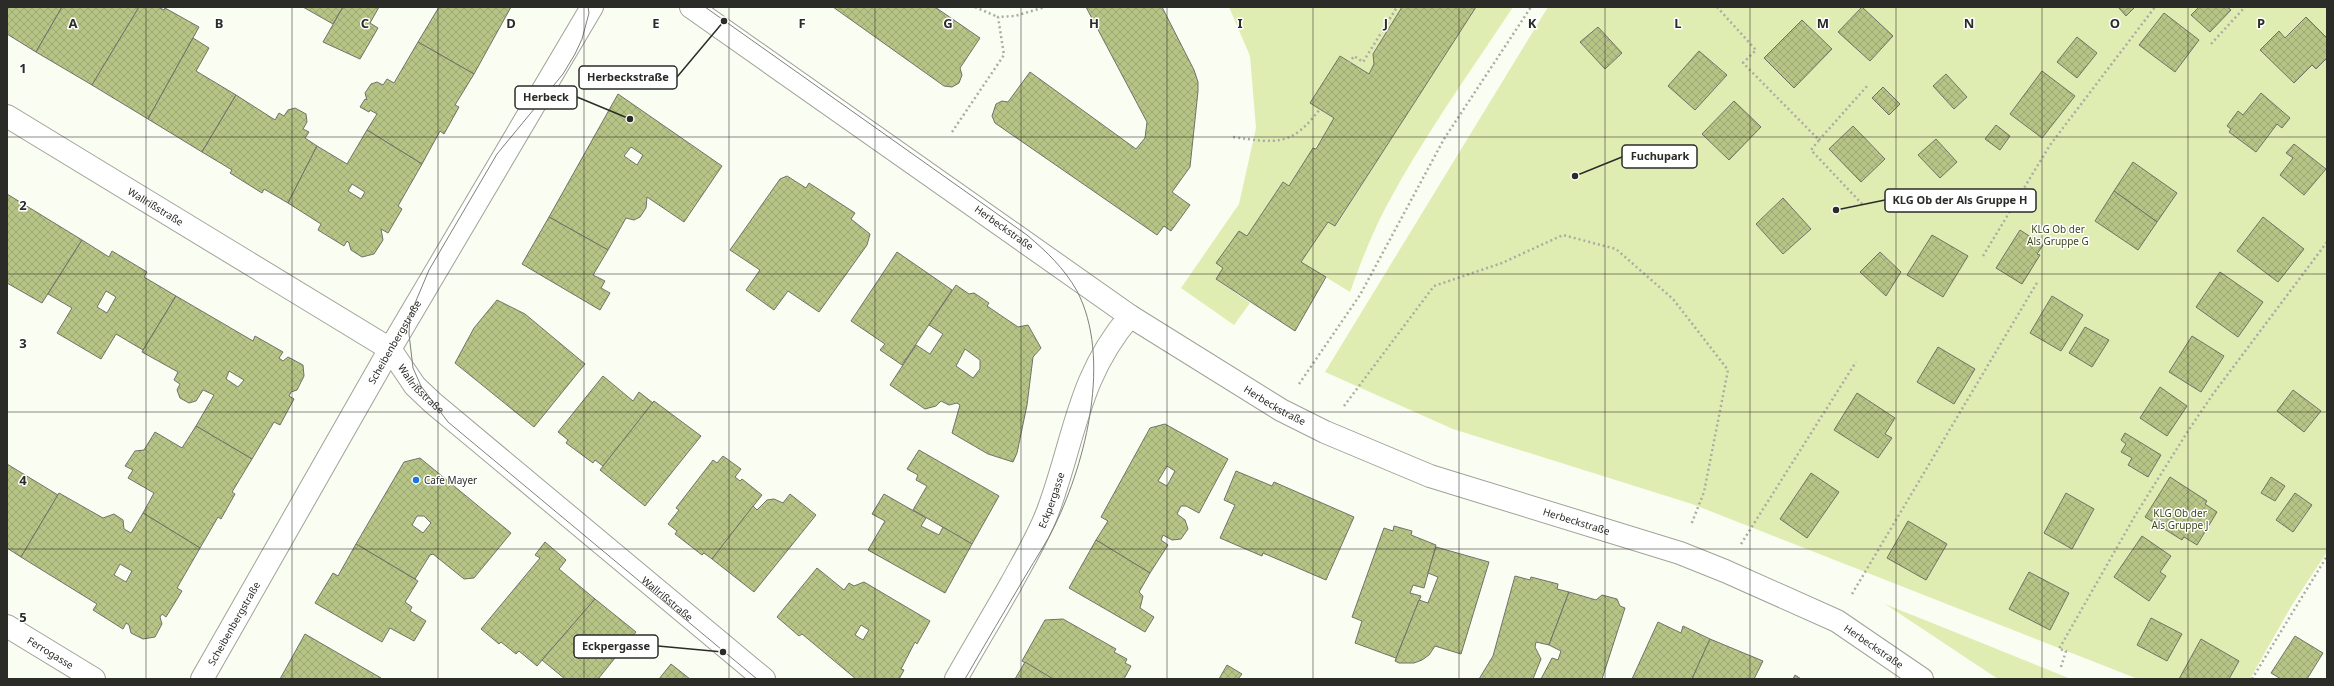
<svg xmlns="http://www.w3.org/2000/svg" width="2334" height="686" viewBox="0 0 2334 686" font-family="'Noto Sans',sans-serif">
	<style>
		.green { fill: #dfedb2 }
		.building { fill: url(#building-cross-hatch); stroke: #707269; fill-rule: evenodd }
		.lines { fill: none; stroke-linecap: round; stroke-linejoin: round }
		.minor-casing { stroke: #a0a298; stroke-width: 24 }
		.tertiary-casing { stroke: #a0a298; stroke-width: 24 }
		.path { stroke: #aaaca4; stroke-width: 2.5; stroke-dasharray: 2 3; stroke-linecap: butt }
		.minor { stroke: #fff; stroke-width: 22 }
		.tertiary { stroke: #fff; stroke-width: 22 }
		.tram { stroke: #7f817a; stroke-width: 1 }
		.grid { fill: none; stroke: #2b2c28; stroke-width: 1; stroke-opacity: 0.55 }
		.poi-dot { fill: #1878e0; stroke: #fff; stroke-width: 1.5 }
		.labels { text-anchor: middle; stroke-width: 3; stroke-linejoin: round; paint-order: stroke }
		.street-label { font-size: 10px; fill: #2b2c28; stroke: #fff }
		.park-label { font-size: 10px; fill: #3d4617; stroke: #fff }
		.poi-label { font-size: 10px; fill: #2b2c28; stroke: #fff; text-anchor: start }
		.grid-label { font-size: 13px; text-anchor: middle; font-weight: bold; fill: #2b2c28; stroke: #fff; stroke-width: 3; stroke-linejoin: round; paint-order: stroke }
		.leader { fill: none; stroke: #2b2c28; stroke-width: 1.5 }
		.callout-dot { fill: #2b2c28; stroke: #fff; stroke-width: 1.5 }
		.callout { fill: #fff; stroke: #2b2c28; stroke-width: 1.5 }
		.callout-label { font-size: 11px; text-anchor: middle; font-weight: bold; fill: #2b2c28 }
	</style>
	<defs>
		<pattern id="building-cross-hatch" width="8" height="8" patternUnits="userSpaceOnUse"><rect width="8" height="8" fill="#b6c586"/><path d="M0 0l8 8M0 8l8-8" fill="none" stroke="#9da974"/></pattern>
	</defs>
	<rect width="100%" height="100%" fill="#fafdf2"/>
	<g class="green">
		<path d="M1229,7H1402L1373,54L1374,64L1369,74L1310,103L1334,118C1320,142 1304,163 1289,186L1283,183L1247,236L1239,231L1223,268L1216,279L1250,303L1234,325L1181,288L1239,204L1256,128L1250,56Z"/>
		<path d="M1475,7H1513C1470,72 1424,136 1387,205C1372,233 1361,262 1350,292L1301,262L1328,222L1336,226Z"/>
		<polygon points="1548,7 2327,7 2327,552 2292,605 2250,679 2138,679 1692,504 1453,429 1325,372"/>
		<polygon points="1885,604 2071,679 1998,679"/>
	</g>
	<g class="building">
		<polygon points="7,7 62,7 36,52 7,34"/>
		<polygon points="62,7 139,7 92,85 36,52"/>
		<polygon points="139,7 158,7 164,10 165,8 199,27 148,119 92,85"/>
		<polygon points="303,7 343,7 333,24"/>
		<polygon points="343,7 379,7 370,23 378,28 360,59 323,42"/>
		<polygon points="439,7 511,7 474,74 418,42"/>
		<polygon points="833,7 935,7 980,38 960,68 962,75 959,83 952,87 944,86"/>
		<polygon points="1086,7 1162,7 1194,70 1198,82 1198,91 1190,167 1172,192 1190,205 1171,231 1164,226 1157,235 995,123 992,116 996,104 1002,101 1008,102 1030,72 1136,149 1145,138 1147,122"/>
		<polygon points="1402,7 1476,7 1335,226 1328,222 1301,262 1326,277 1295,331 1216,279 1223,268 1216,263 1239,231 1247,236 1283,182 1289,186 1313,148 1316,149 1334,118 1310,103 1340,56 1369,74 1374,64 1373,54"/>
		<polygon points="1862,7 1893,36 1870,61 1838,32"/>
		<polygon points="2118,7 2135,7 2126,16"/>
		<polygon points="2199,7 2227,7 2231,10 2210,32 2191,15"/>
		<polygon points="2164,13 2199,40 2175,72 2139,45"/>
		<polygon points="2306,17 2327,38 2327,58 2316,69 2312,65 2294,83 2260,50 2279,31 2285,38"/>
		<polygon points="1802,20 1832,49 1794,88 1764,58"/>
		<polygon points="1598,27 1622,53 1605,69 1580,42"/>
		<polygon points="2077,37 2097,53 2077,78 2057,62"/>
		<polygon points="193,38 209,48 196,71 236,95 202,152 148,119"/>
		<polygon points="418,42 474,74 455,105 459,107 444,134 440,131 422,164 367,130 377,114 370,110 369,112 360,107 365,99 367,100 365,93 371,84 377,82 383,85 387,79 394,83"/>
		<polygon points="1699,51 1727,75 1695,110 1668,86"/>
		<polygon points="2042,71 2075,96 2042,138 2010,114"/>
		<polygon points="1946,74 1967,97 1954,109 1933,86"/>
		<polygon points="1883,87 1900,104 1889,115 1872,98"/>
		<polygon points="2261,93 2290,118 2282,128 2277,124 2256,152 2229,132 2231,129 2227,126 2238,111 2243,115"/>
		<path d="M618,94L722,166L684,222L647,197L646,208L640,217L634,220L626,218L608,250L549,217ZM631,147L643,155L637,165L624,156Z"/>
		<polygon points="236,95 275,120 279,113 284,116 288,110 295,108 306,114 307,122 303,129 309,132 305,138 317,146 288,203 264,189 262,193 230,173 232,170 202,152"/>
		<polygon points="1734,101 1761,127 1729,160 1702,134"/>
		<polygon points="1996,125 2010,136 2000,150 1985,139"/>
		<polygon points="1853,126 1885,159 1861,182 1829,149"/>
		<path d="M367,130L422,164L398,206L402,209L388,233L381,229L383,240L374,254L362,257L351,250L349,243L347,241L344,246L318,230L321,224L288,203L317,146L347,164ZM352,184L365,192L361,199L348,191Z"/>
		<polygon points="1936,139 1957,162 1940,178 1918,155"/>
		<polygon points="2294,144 2326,169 2304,195 2280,175 2293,158 2286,153"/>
		<polygon points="2133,162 2177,193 2157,222 2114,191"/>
		<polygon points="787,176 806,188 809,183 855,213 851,219 870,234 867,245 819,312 788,291 774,310 746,290 760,270 730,250 780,179"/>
		<polygon points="2114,191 2157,222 2138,250 2095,221"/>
		<polygon points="7,194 82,240 42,303 7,283"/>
		<polygon points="1783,198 1811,229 1783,254 1756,224"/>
		<polygon points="549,217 608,250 593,275 605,281 601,288 610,293 600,310 522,264"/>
		<polygon points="2263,217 2304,249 2278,282 2237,251"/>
		<polygon points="2020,230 2043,245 2037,254 2040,255 2022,284 1996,268"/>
		<polygon points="1932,235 1968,256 1943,297 1907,275"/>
		<path d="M82,240L109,257L112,251L147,272L144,277L176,296L143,350L116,334L101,359L57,333L72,308L48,294ZM106,291L116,297L107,313L97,307Z"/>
		<polygon points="897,252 952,290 902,365 880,350 885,344 851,321"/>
		<polygon points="1880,252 1901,272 1886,296 1860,272"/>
		<polygon points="2220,272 2263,302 2238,337 2196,307"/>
		<path d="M956,285L969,294L974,293L989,303L987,306L1018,327L1028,325L1041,348L1033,357L1027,405L1017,453L1013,462L988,454L952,433L960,405L957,403L949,405L941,401L936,406L925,409L890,385L916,345L930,354L943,334L929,325ZM965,349L980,360V369L973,378L956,366Z"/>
		<path d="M176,296L253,341L255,336L283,352L279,358L283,361L288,357L303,365L304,376L297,390L291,392L289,396L294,399L280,425L274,422L252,459L196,426L214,395L203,390L196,401L189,403L180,398L177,390L180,384L174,380L178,372L142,352ZM229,371L244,380L238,387L226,379Z"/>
		<polygon points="2052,296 2083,315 2061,351 2030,333"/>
		<polygon points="497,300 525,314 585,364 534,427 455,363 474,328"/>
		<polygon points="2085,327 2109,340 2092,367 2069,353"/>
		<polygon points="2192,336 2224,356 2201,392 2169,372"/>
		<polygon points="1938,347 1975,369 1954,404 1917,382"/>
		<polygon points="603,376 633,401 639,392 653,403 603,466 595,460 593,463 566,443 568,440 558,432"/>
		<polygon points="2160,387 2187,406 2167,436 2140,418"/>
		<polygon points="2293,390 2321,411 2304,432 2277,411"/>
		<polygon points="1857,393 1895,418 1885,434 1892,438 1878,458 1834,430"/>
		<polygon points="654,401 701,436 645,506 600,470"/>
		<path d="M1165,424L1228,459L1199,513L1186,506H1181L1177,514L1185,520L1188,529L1181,539L1172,540L1163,535L1161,540L1168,545L1150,573L1096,540L1108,521L1101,517L1150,428ZM1167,466L1175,471L1167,486L1158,481Z"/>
		<polygon points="196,426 252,459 232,492 235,494 221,519 218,517 200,548 143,513 154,493 128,478 133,470 125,466 135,451 144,450 155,432 182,448"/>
		<polygon points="2125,433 2161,455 2148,477 2128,465 2132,458 2121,452 2126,444 2121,440"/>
		<polygon points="919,450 999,496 972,544 913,510 927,486 916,480 918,475 907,469"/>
		<polygon points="723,456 741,469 735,477 740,481 742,479 762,495 712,559 704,553 702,555 675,534 677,531 668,524 679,510 676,508 713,460 717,463"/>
		<path d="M420,458L511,533L474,578L464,579L433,554L430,555L415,579L356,544L404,462ZM417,516H424L431,523L423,533L412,525Z"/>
		<polygon points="7,464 58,495 21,557 7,548"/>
		<polygon points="1236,471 1272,486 1274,482 1354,517 1326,580 1263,553 1262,556 1220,538 1235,505 1224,500"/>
		<polygon points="1811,473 1839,492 1807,538 1780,519"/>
		<polygon points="2170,477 2207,501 2205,504 2217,512 2197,545 2184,537 2182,540 2145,517"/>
		<polygon points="2271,477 2285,486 2275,501 2261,493"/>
		<path d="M59,493L103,518L114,514L123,520L124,529L131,533L143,513L200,548L177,588L182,591L166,617L162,614L160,617L162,624L155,637L143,639L131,633L129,625L126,623L123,629L93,610L97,604L21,557ZM120,564L132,571L126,582L114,575Z"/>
		<polygon points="2066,493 2094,509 2072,549 2044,533"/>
		<polygon points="2295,493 2312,505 2293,532 2276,520"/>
		<polygon points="790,494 816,515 754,592 712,559 753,506 757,510 767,500 774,499 783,503"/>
		<polygon points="884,494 926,518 921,526 939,535 943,527 972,544 945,593 868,550 885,521 872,514"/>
		<polygon points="1908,521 1947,544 1926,580 1887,558"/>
		<polygon points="1394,526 1412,531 1411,535 1436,545 1424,588 1413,585 1410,593 1421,596 1396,658 1355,643 1362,621 1352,617 1384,528 1393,531"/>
		<polygon points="2142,536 2171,556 2160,572 2166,576 2149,601 2114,577"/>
		<polygon points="1096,540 1150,573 1139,592 1143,596 1140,608 1154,617 1145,632 1069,588"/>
		<polygon points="545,542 566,560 559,569 595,599 537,666 519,651 516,654 501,642 499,644 481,629 540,558 535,555"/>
		<polygon points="356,544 418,581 405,602 412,607 410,611 426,621 414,641 390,628 382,642 315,603 333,573 338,576"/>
		<polygon points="1436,547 1489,562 1461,654 1435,646 1429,655 1422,660 1414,663 1399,663 1395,661 1419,600 1428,603 1438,577 1428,573"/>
		<path d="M817,568L844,590L849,583L854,586L864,582L930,621L917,644L915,642L901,669L904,670L899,679H856L802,634L799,636L777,617ZM861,625L869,630L863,640L855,635Z"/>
		<polygon points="2029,572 2069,593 2050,630 2009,609"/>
		<polygon points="1515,576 1530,580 1531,577 1558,584 1557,589 1569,592 1549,645 1536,642 1535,647 1541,659 1533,679 1479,679 1493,656"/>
		<polygon points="1569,592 1596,600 1602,595 1617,599 1620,606 1625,608 1602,679 1541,679 1552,658 1558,660 1561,651 1549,645"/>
		<polygon points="595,599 636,632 598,679 565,679 542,660"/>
		<polygon points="2151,618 2182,634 2167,661 2137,645"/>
		<polygon points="1063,619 1116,649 1114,652 1127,659 1125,663 1131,666 1124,679 1053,679 1022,661 1045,620"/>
		<polygon points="1658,622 1681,633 1683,626 1710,639 1692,679 1632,679"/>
		<polygon points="305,634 381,678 381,679 280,679"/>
		<polygon points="2295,636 2323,653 2307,679 2281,679 2271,673"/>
		<polygon points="1710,639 1763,661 1754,679 1692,679"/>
		<polygon points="2201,639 2239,661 2229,679 2179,679"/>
		<polygon points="1025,662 1053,679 1015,679"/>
		<polygon points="671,664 690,679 659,679"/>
		<polygon points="1227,665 1242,674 1238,679 1219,679"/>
		<polygon points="1795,675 1801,679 1793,679"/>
	</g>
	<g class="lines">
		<g class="minor-casing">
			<g id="minor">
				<path id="s1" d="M691,7L1130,316L1281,410L1325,432L1430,476L1680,553L1725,571L1837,621L1922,679"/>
				<path id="s2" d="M7,116L390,349L415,386L433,403L764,679"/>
				<path id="s3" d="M7,626L94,679"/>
				<path id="s4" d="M956,679C974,647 993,616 1011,584C1024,560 1040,534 1049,508C1075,437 1078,377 1130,316"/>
			</g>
		</g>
		<g class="tertiary-casing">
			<g id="tertiary">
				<path id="s5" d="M202,679L390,349L592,7"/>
			</g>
		</g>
		<g class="path">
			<polyline points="975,7 998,17"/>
			<polyline points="1717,7 1756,50 1743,63 1819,140 1811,150 1863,205"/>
			<polyline points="2211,44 2245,7"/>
			<polyline points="1349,63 1354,56 1363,62 1397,7"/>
			<polyline points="952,132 1004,55 998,17 1015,16 1045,7"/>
			<path d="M1233,137C1277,143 1291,147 1320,109"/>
			<polyline points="1819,140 1868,85"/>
			<polyline points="1983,256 2050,145 2155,7"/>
			<polyline points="1299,384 1360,295 1444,139 1531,7"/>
			<polyline points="1344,406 1434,286 1502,263 1563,235 1616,249 1673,299 1728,370 1704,492 1691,525"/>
			<polyline points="1741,544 1856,362"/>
			<polyline points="1852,594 2038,281"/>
			<polyline points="2061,667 2066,651 2059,649 2136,514 2188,431 2213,394 2327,242"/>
			<polyline points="2252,679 2327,556"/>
		</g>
		<use href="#minor" class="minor"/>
		<use href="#tertiary" class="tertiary"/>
		<g class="tram">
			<polyline points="588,7 589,13 582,39 575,54 563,74 497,154 429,270 410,315 409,334 413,368 421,386 448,422 757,679"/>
			<path d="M705,7L1027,235C1047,252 1064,268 1077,291C1112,358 1086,461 1055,525C1047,542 1036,558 1026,575C1006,609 985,644 965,679"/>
		</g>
	</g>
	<path class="grid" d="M146,7V679M292,7V679M438,7V679M584,7V679M729,7V679M875,7V679M1021,7V679M1167,7V679M1313,7V679M1459,7V679M1605,7V679M1750,7V679M1896,7V679M2042,7V679M2188,7V679M7,137H2327M7,274H2327M7,412H2327M7,549H2327"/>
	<circle class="poi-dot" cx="416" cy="480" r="4"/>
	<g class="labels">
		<g class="street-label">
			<text dy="4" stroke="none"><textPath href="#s2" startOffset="174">Wallrißstraße</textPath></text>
			<text dy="4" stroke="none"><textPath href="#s1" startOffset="383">Herbeckstraße</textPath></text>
			<text dy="4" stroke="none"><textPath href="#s5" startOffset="388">Scheibenbergstraße</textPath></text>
			<text dy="4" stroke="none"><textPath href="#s2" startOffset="499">Wallrißstraße</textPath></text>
			<text dy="4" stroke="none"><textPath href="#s1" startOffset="707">Herbeckstraße</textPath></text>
			<text dy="4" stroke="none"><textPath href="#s4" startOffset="203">Eckpergasse</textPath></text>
			<text dy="4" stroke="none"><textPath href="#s1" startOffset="1031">Herbeckstraße</textPath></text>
			<text dy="4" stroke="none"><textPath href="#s2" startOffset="823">Wallrißstraße</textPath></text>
			<text dy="4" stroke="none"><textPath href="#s5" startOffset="64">Scheibenbergstraße</textPath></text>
			<text dy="4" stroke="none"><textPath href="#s1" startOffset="1355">Herbeckstraße</textPath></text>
			<text dy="4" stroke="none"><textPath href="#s3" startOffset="51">Ferrogasse</textPath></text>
		</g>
		<g class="park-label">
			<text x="2058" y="233">KLG Ob der<tspan x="2058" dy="12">Als Gruppe G</tspan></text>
			<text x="2180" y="517">KLG Ob der<tspan x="2180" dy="12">Als Gruppe J</tspan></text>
		</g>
		<g class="poi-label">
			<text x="424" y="484">Cafe Mayer</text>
		</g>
	</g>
	<g class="grid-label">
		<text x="73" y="28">A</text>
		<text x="219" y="28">B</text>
		<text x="365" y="28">C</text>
		<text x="511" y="28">D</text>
		<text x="656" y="28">E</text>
		<text x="802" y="28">F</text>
		<text x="948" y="28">G</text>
		<text x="1094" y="28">H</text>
		<text x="1240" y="28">I</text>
		<text x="1386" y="28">J</text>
		<text x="1532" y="28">K</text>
		<text x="1678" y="28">L</text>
		<text x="1823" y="28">M</text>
		<text x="1969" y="28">N</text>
		<text x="2115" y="28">O</text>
		<text x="2261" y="28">P</text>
		<text x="23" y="73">1</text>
		<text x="23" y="210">2</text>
		<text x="23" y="348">3</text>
		<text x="23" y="485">4</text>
		<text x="23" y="622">5</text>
	</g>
	<path class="leader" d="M724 21L677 77M630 119L577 97M1575 176L1622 157M1836 210L1885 200M723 652L658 646"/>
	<g class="callout-dot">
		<circle cx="724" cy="21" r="4"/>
		<circle cx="630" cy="119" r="4"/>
		<circle cx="1575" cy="176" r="4"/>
		<circle cx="1836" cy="210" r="4"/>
		<circle cx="723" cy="652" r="4"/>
	</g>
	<g class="callout">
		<rect x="579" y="66" width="98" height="23" rx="4"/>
		<rect x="515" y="86" width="62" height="23" rx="4"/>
		<rect x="1622" y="145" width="75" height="23" rx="4"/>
		<rect x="1885" y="189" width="151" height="23" rx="4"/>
		<rect x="574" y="635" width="84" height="23" rx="4"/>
	</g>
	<g class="callout-label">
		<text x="628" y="81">Herbeckstraße</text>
		<text x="546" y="101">Herbeck</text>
		<text x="1660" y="160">Fuchupark</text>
		<text x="1960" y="204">KLG Ob der Als Gruppe H</text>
		<text x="616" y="650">Eckpergasse</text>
	</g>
	<rect width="2334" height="686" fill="none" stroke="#2b2c28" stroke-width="16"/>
</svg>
